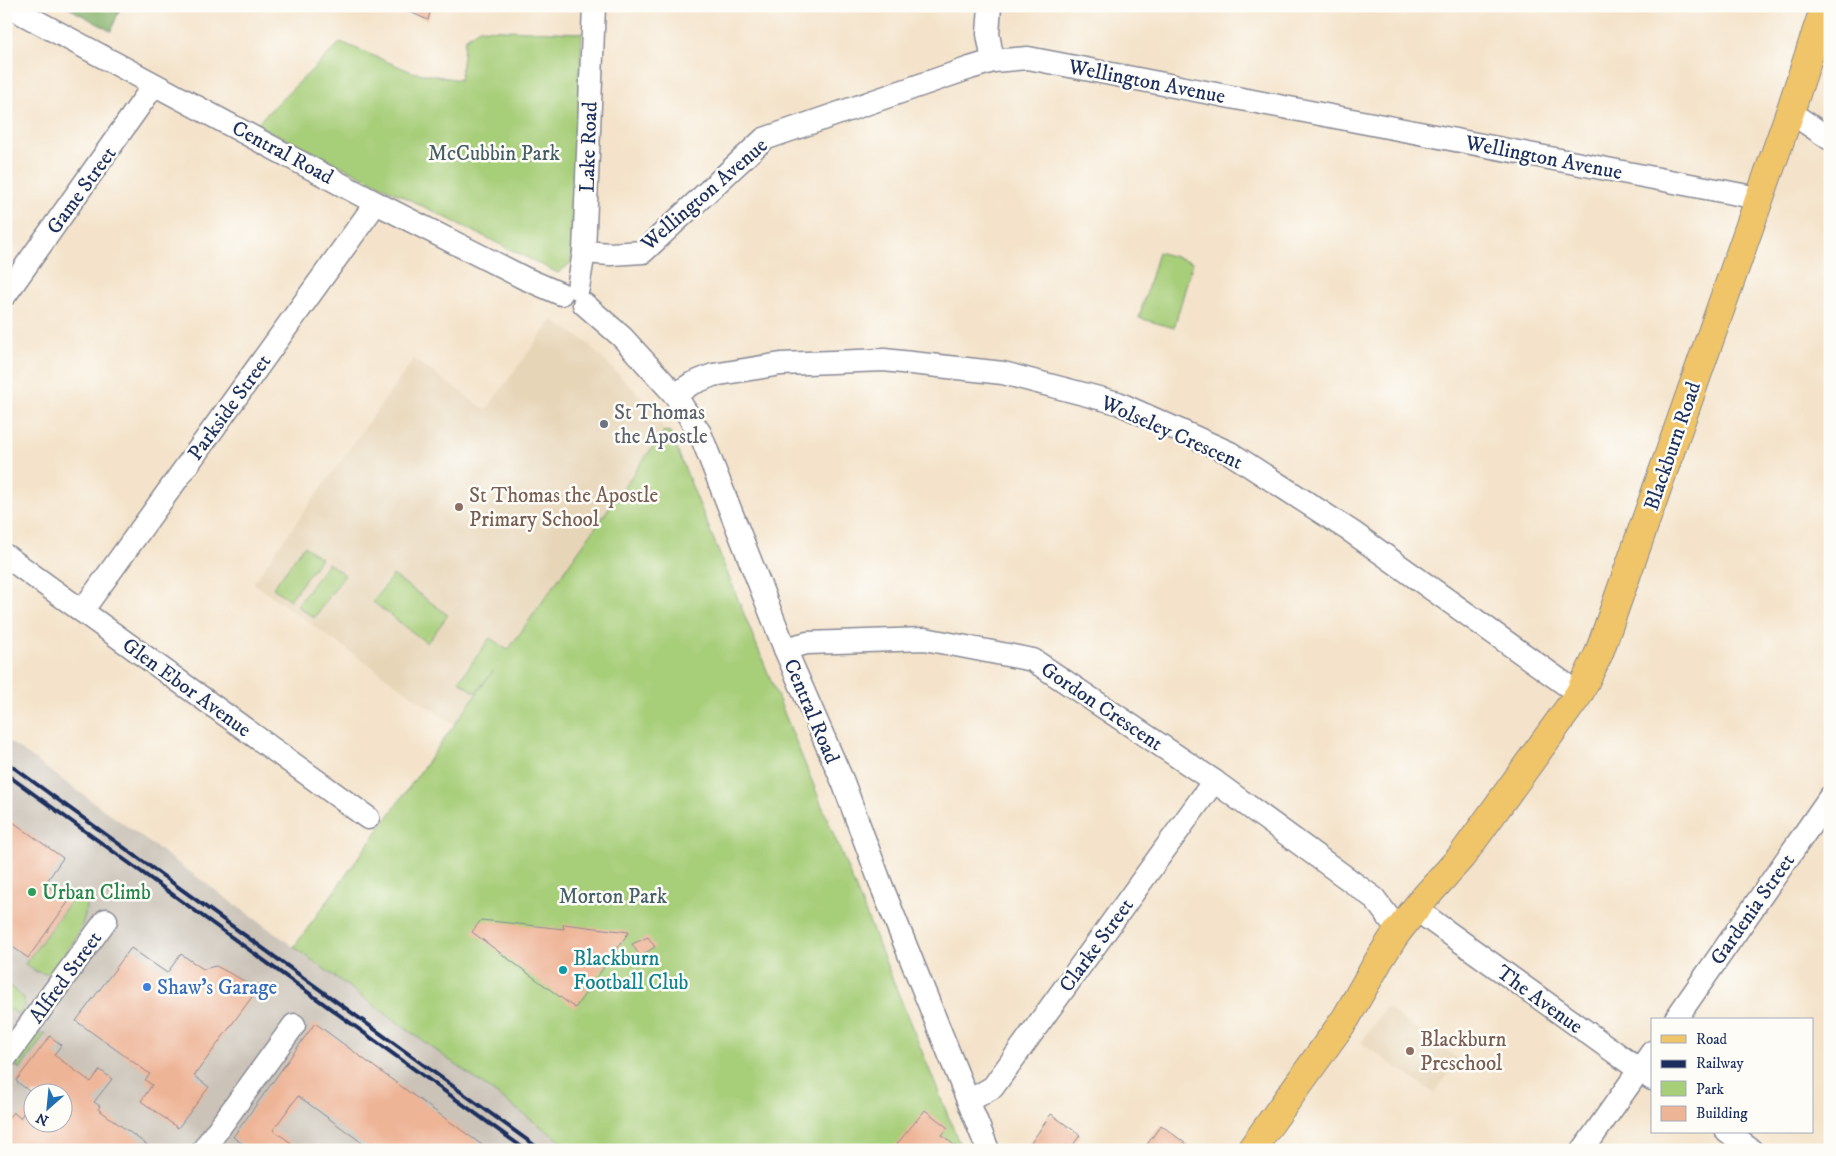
<svg xmlns="http://www.w3.org/2000/svg" width="1836" height="1156" viewBox="0 0 1836 1156" font-family="'IM FELL DW Pica',serif">
	<style>
		.built { fill: #e7d5b8 }
		.industrial { fill: #cbc3b8; fill-rule: evenodd }
		.green { fill: #a7ce79; stroke: #617e6c }
		.forest { fill: #85b169; stroke: #507064 }
		.building { fill: #eeb496 }
		.lines { fill: none; stroke-linecap: round; stroke-linejoin: round }
		.minor-casing { stroke: #888994; stroke-width: 25 }
		.major-casing { stroke: #888994; stroke-width: 30 }
		.minor { stroke: #fff; stroke-width: 22 }
		.major { stroke: #f0c469; stroke-width: 28 }
		.rail { stroke: #1b2f5e; stroke-width: 4 }
		.worship-dot { fill: #6b7280; stroke: #fdfcf7; stroke-width: 2 }
		.education-dot { fill: #8d6e63; stroke: #fdfcf7; stroke-width: 2 }
		.leisure-dot { fill: #2e9e5b; stroke: #fdfcf7; stroke-width: 2 }
		.culture-dot { fill: #0f9aa8; stroke: #fdfcf7; stroke-width: 2 }
		.shop-dot { fill: #3f7fe0; stroke: #fdfcf7; stroke-width: 2 }
		.labels { text-anchor: middle; stroke-width: 5; stroke-linejoin: round; paint-order: stroke }
		.street-label { font-size: 21px; fill: #1b2f5e; stroke: #fdfcf7 }
		.park-label { font-size: 21px; fill: #455f66; stroke: #fdfcf7 }
		.worship-label { font-size: 21px; fill: #5b616d; stroke: #fdfcf7; text-anchor: start }
		.education-label { font-size: 21px; fill: #785e54; stroke: #fdfcf7; text-anchor: start }
		.leisure-label { font-size: 21px; fill: #27864d; stroke: #fdfcf7; text-anchor: start }
		.culture-label { font-size: 21px; fill: #0d838f; stroke: #fdfcf7; text-anchor: start }
		.shop-label { font-size: 21px; fill: #366cbe; stroke: #fdfcf7; text-anchor: start }
	</style>
	<rect width="100%" height="100%" fill="#fdfcf7"/>
	<filter id="ink" filterUnits="userSpaceOnUse"><feTurbulence type="fractalNoise" baseFrequency=".02" numOctaves="2"/><feDisplacementMap in="SourceGraphic" scale="10" xChannelSelector="R" yChannelSelector="G"/><feConvolveMatrix kernelMatrix="1 2 1 2 8 2 1 2 1" color-interpolation-filters="sRGB"/></filter>
	<filter id="wash" filterUnits="userSpaceOnUse"><feTurbulence type="fractalNoise" baseFrequency=".0096" numOctaves="4" result="noise"/><feDisplacementMap in="SourceGraphic" scale="20" xChannelSelector="R" yChannelSelector="G"/><feGaussianBlur stdDeviation="1.12" result="paint"/><feColorMatrix in="noise" values="0 0 0 0 0 0 0 0 0 0 0 0 0 0 0 0 0 1.4 0 .05"/><feComposite in="paint" operator="in"/></filter>
	<g filter="url(#wash)">
		<rect width="100%" height="100%" fill="#f4e3ca"/>
		<g class="built">
			<polygon points="552,320 585,341 657,413 664,431 454,725 253,583 414,359 486,410"/>
			<polygon points="1386,1007 1458,1059 1434,1093 1361,1043"/>
		</g>
		<path class="industrial" d="M6,739L294,947L573,1150H6ZM32,1094H62V1124H32Z"/>
		<g class="green">
			<polygon points="479,29 582,33 571,263 558,273 256,124 341,42 412,72 460,80 465,39"/>
			<polygon points="1158,252 1193,262 1174,328 1139,318"/>
			<polygon points="664,431 670,432 962,1150 573,1150 294,947 493,671 476,693 459,681 490,638 508,650"/>
			<polygon points="304,546 321,558 290,600 273,588"/>
			<polygon points="328,563 345,575 314,618 297,606"/>
			<polygon points="393,575 448,615 427,643 373,602"/>
			<path d="M77,893L86,902C87,928 68,950 53,970C44,978 33,970 25,964Z"/>
			<polygon points="6,983 24,998 24,1006 19,1015 11,1009 6,1015"/>
			<polygon points="46,1033 20,1069 16,1066 39,1034"/>
		</g>
		<polygon class="forest" points="65,6 121,6 111,31"/>
		<g id="blocks">
			<g class="building">
				<polygon points="396,6 432,6 428,20"/>
				<polygon points="6,817 63,858 45,884 69,901 28,958 6,942"/>
				<polygon points="481,920 564,929 563,924 629,932 575,1008 472,932"/>
				<polygon points="648,937 655,947 640,956 632,944"/>
				<polygon points="131,948 167,973 181,954 203,969 216,966 239,978 257,990 194,1076 209,1087 178,1128 141,1101 152,1085 145,1080 150,1074 76,1021"/>
				<polygon points="315,1023 384,1074 489,1150 372,1150 298,1096 273,1130 301,1150 251,1150 233,1137"/>
				<polygon points="50,1036 61,1045 54,1055 91,1082 100,1070 112,1079 94,1102 100,1106 98,1109 154,1150 6,1150 6,1121 13,1112 20,1118 32,1101 32,1124 62,1124 62,1094 33,1094 16,1081"/>
				<polygon points="925,1110 948,1128 942,1135 960,1150 892,1150"/>
				<polygon points="1051,1114 1080,1135 1071,1148 1067,1145 1064,1150 1026,1150"/>
				<polygon points="1161,1125 1194,1150 1143,1150"/>
			</g>
		</g>
	</g>
	<g filter="url(#ink)">
		<use href="#blocks" fill-opacity="0" stroke="#888994" stroke-width="1"/>
		<g class="lines">
			<g class="minor-casing">
				<g id="minor">
					<polyline points="8,6 376,203 524,278 561,294"/>
					<polyline points="990,6 988,34 993,61"/>
					<polyline points="1790,112 1830,139"/>
					<polyline points="584,252 610,254 643,252 764,139 970,68 993,61 1028,58 1758,198"/>
					<polyline points="578,288 584,252 594,6"/>
					<polyline points="6,294 154,85"/>
					<polyline points="584,304 622,337 675,395 700,433 785,649 843,782 882,887 988,1150"/>
					<polyline points="675,395 691,384 713,375 781,364 884,360 1003,373 1118,403 1230,453 1352,532 1579,694"/>
					<polyline points="6,556 368,818"/>
					<polyline points="82,611 376,203"/>
					<polyline points="785,649 807,643 925,639 1033,660 1214,781 1374,898 1393,923 1395,935"/>
					<polyline points="1428,918 1652,1079"/>
					<polyline points="1675,1020 1830,797"/>
					<polyline points="6,1057 106,920"/>
					<polyline points="969,1101 993,1087 1214,781"/>
					<polyline points="1727,1132 1751,1150"/>
					<polyline points="203,1150 294,1025"/>
					<polyline points="1583,1150 1652,1052"/>
				</g>
			</g>
			<g class="major-casing">
				<polyline id="major" points="1251,1150 1346,1018 1379,960 1395,935 1420,903 1461,857 1579,694 1599,653 1613,613 1790,112 1825,6"/>
			</g>
			<use href="#minor" class="minor"/>
			<use href="#major" class="major"/>
			<g class="rail">
				<polyline points="6,762 541,1150"/>
				<polyline points="6,774 526,1150"/>
			</g>
		</g>
	</g>
	<circle class="worship-dot" cx="604" cy="424" r="5"/>
	<g class="education-dot">
		<circle cx="459" cy="507" r="5"/>
		<circle cx="1410" cy="1051" r="5"/>
	</g>
	<circle class="leisure-dot" cx="32" cy="892" r="5"/>
	<circle class="culture-dot" cx="563" cy="970" r="5"/>
	<circle class="shop-dot" cx="147" cy="987" r="5"/>
	<g class="labels">
		<g class="street-label">
			<text transform="translate(1147 81) rotate(11)" y="7">Wellington Avenue</text>
			<text transform="translate(588 147) rotate(-88)" y="7">Lake Road</text>
			<text transform="translate(283 152) rotate(28)" y="7">Central Road</text>
			<text transform="translate(1544 157) rotate(11)" y="7">Wellington Avenue</text>
			<text transform="translate(81 190) rotate(-54)" y="7">Game Street</text>
			<text transform="translate(704 194) rotate(-41)" y="7">Wellington Avenue</text>
			<text transform="translate(229 407) rotate(-54)" y="7">Parkside Street</text>
			<text transform="translate(1172 432) rotate(24)" y="7">Wolseley Crescent</text>
			<text transform="translate(1672 446) rotate(-71)" y="7">Blackburn Road</text>
			<text transform="translate(187 687) rotate(36)" y="7">Glen Ebor Avenue</text>
			<text transform="translate(1102 706) rotate(34)" y="7">Gordon Crescent</text>
			<text transform="translate(812 711) rotate(67)" y="7">Central Road</text>
			<text transform="translate(1752 909) rotate(-55)" y="7">Gardenia Street</text>
			<text transform="translate(1096 945) rotate(-54)" y="7">Clarke Street</text>
			<text transform="translate(65 977) rotate(-54)" y="7">Alfred Street</text>
			<text transform="translate(1540 999) rotate(36)" y="7">The Avenue</text>
		</g>
		<g class="park-label">
			<text x="494" y="160">McCubbin Park</text>
			<text x="613" y="903">Morton Park</text>
		</g>
		<g class="worship-label">
			<text x="614" y="419">St Thomas<tspan x="614" dy="24">the Apostle</tspan></text>
		</g>
		<g class="education-label">
			<text x="469" y="502">St Thomas the Apostle<tspan x="469" dy="24">Primary School</tspan></text>
			<text x="1420" y="1046">Blackburn<tspan x="1420" dy="24">Preschool</tspan></text>
		</g>
		<g class="leisure-label">
			<text x="42" y="899">Urban Climb</text>
		</g>
		<g class="culture-label">
			<text x="573" y="965">Blackburn<tspan x="573" dy="24">Football Club</tspan></text>
		</g>
		<g class="shop-label">
			<text x="157" y="994">Shaw's Garage</text>
		</g>
	</g>
	<rect width="1836" height="1156" fill="none" stroke="#fdfcf7" stroke-width="25"/>
	<rect x="1651" y="1018" width="162" height="115" fill="#fdfcf7" stroke="#a3aaba"/>
	<rect x="1661" y="1035" width="25" height="8" fill="#f0c469" stroke="#a3aaba"/>
	<text x="1696" y="1044" font-size="15" fill="#1b2f5e">Road</text>
	<rect x="1661" y="1060" width="25" height="8" fill="#1b2f5e" stroke="#a3aaba"/>
	<text x="1696" y="1068" font-size="15" fill="#1b2f5e">Railway</text>
	<rect x="1661" y="1081" width="25" height="15" fill="#a7ce79" stroke="#a3aaba"/>
	<text x="1696" y="1094" font-size="15" fill="#1b2f5e">Park</text>
	<rect x="1661" y="1106" width="25" height="15" fill="#eeb496" stroke="#a3aaba"/>
	<text x="1696" y="1118" font-size="15" fill="#1b2f5e">Building</text>
	<g transform="translate(48 1108) rotate(207)"><circle r="24" fill="#fdfcf7" stroke="#a3aaba"/>
	<path d="M0-4L9 19L0 12L-9 19Z" fill="#1f6fb2"/>
	<text y="-8" font-size="14" font-weight="bold" text-anchor="middle" fill="#1b2f5e">N</text>
	</g>
</svg>
